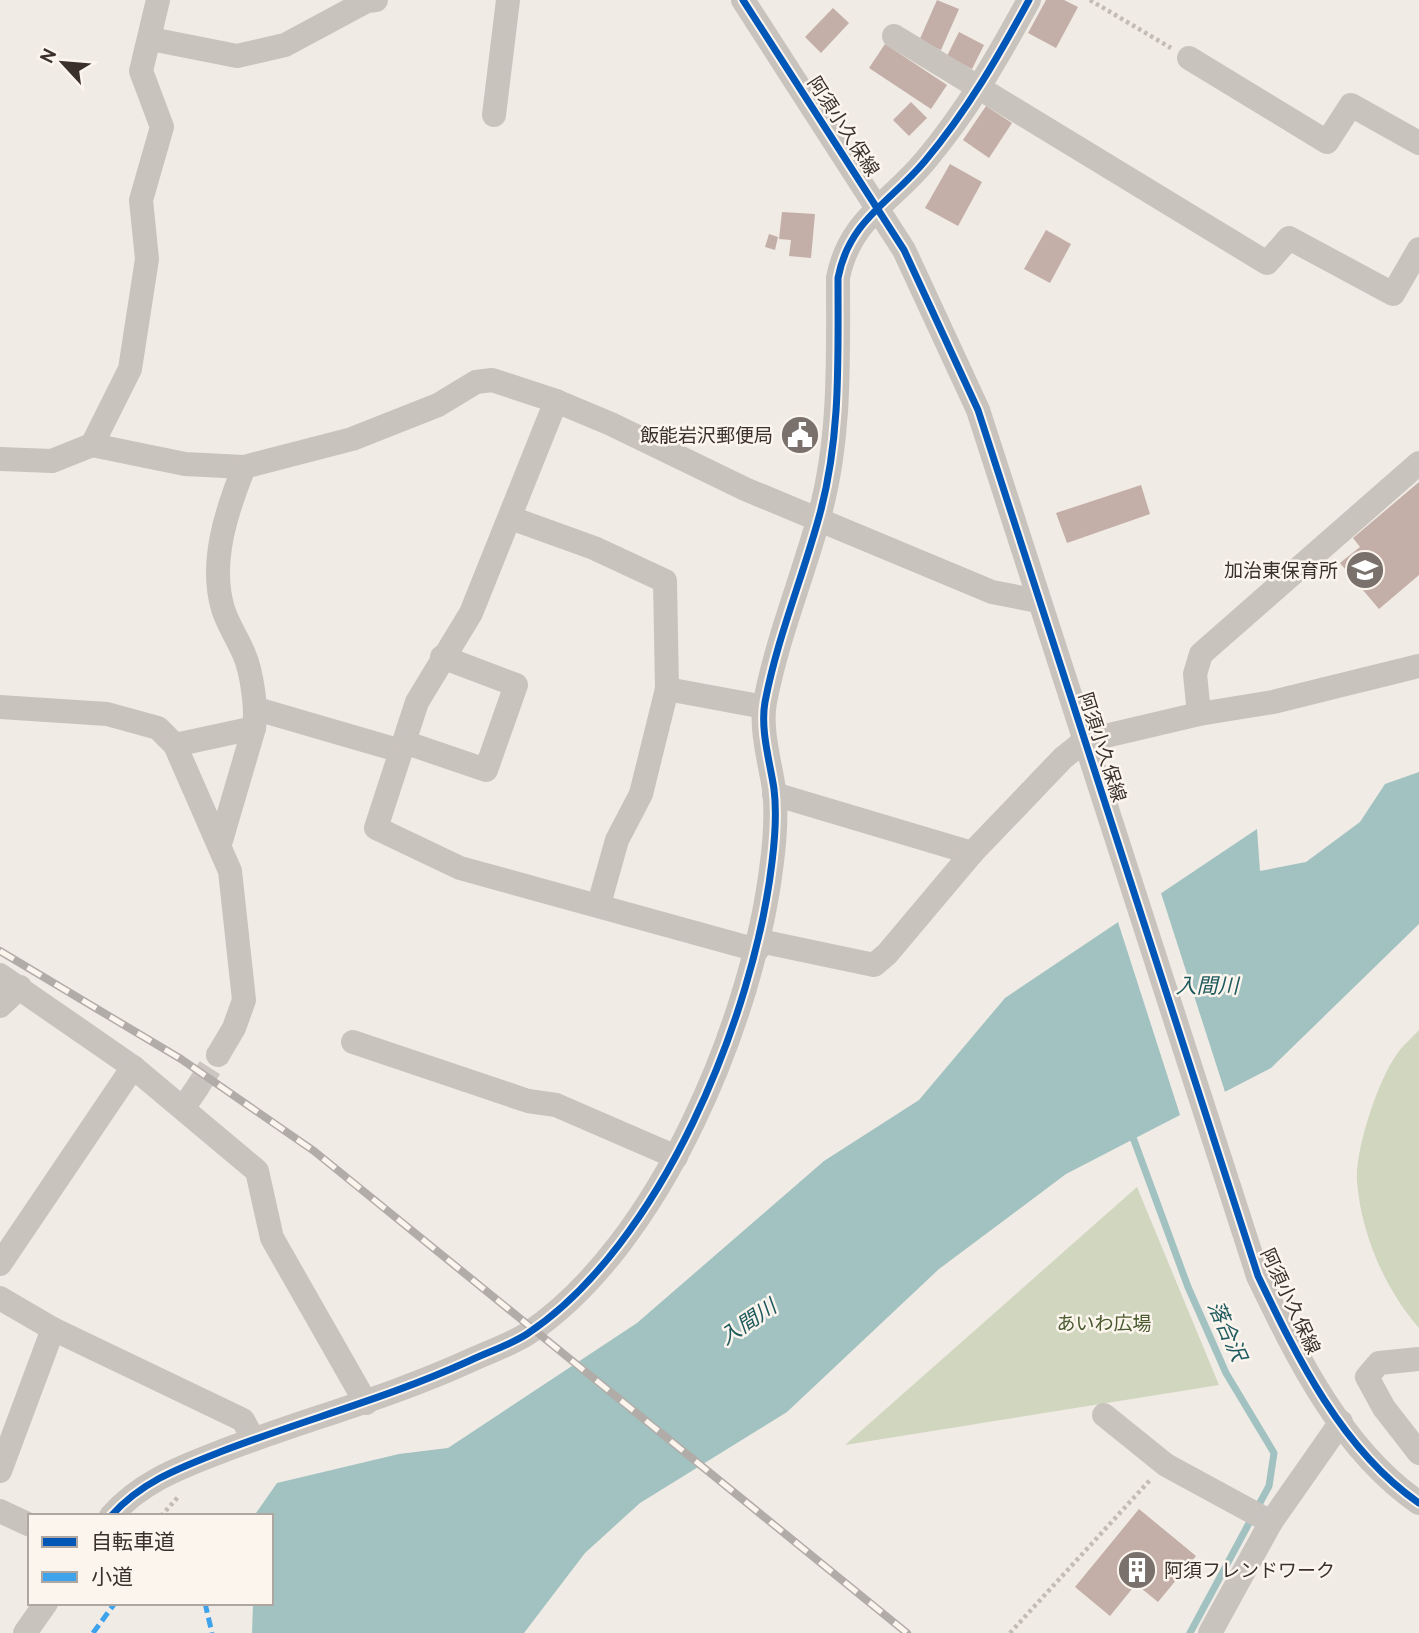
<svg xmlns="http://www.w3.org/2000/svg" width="1419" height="1633" viewBox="0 0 1419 1633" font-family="Overpass,'Noto Sans JP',sans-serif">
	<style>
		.green { fill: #d1d6bf }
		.water { fill: #a1c2c1 }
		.pier { fill: #f0ebe5 }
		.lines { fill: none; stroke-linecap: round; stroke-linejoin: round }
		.stream { stroke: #a1c2c1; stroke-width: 7 }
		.building { fill: #c3afa7 }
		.minor-tunnel { stroke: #ccc6c0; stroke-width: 24; stroke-dasharray: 24 12; stroke-linecap: butt }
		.path { stroke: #c2bbb6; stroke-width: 4.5; stroke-dasharray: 3.5 3.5; stroke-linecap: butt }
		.minor { stroke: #c9c3be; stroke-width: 24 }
		.rail-casing { stroke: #b1aca8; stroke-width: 8 }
		.rail { stroke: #fbf5ee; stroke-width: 5; stroke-dasharray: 16; stroke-linecap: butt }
		.quiet { stroke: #3fa3eb; stroke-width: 5; stroke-dasharray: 10 5; stroke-linecap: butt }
		.cycleway-casing { stroke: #fbf5ee; stroke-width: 11 }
		.cycleway { stroke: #0057b8; stroke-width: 7 }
		.labels { text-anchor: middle; stroke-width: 5; stroke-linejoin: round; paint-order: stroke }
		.street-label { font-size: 19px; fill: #3b302b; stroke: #fbf5ee }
		.poi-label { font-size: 19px; fill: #3b302b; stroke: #fbf5ee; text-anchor: end }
		.park-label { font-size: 19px; fill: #4a5a2e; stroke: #fbf5ee }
		.water-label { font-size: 21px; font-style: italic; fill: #1f5a5e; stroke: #fbf5ee }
	</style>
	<rect width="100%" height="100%" fill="#f0ebe5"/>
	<g class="green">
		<path d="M1419,1030V1328C1385,1289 1361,1234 1357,1181C1355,1150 1378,1080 1397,1054C1403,1045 1412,1038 1419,1030Z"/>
		<polygon points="1137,1187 1219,1385 845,1445"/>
	</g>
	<polygon class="water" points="1419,772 1419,924 1271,1068 1066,1174 939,1269 787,1412 640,1503 585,1553 524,1633 252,1633 253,1603 271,1603 271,1516 254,1516 277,1483 399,1454 448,1448 637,1323 824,1161 919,1100 1005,998 1257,829 1260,871 1306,862 1360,822 1385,784"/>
	<polygon class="pier" points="1160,890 1226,1095 1181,1118 1117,919"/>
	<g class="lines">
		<polyline class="stream" points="1131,1132 1188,1287 1226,1373 1274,1453 1269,1486 1190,1633"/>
	</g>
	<g class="building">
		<polygon points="937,0 959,9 941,50 919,41"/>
		<polygon points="1046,0 1064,0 1078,7 1056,48 1028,33"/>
		<polygon points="833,8 849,23 821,53 805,37"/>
		<polygon points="959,32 984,45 972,69 947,56"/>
		<polygon points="885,44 947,85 931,109 869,68"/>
		<polygon points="911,102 927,118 909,136 893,120"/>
		<polygon points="986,106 1012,123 989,158 963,140"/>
		<polygon points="950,164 982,182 958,226 925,208"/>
		<polygon points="782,212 815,214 811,258 789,256 791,240 779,239"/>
		<polygon points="1046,230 1071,244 1050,283 1024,269"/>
		<polygon points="769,234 778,237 775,250 765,247"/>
		<polygon points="1419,482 1419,575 1379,609 1340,563 1360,547 1353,538"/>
		<polygon points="1141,485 1150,514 1067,543 1056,513"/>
		<polygon points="1139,1509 1196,1556 1158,1602 1136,1584 1110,1616 1075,1587"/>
	</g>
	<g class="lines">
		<polyline class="minor-tunnel" points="197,1088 218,1055"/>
		<g class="path">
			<polyline points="1090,0 1171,48"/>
			<polyline points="161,1516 179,1496"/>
			<polyline points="1010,1633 1150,1480"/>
		</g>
		<g class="minor">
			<path d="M743,0L904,250L978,410L1258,1276C1297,1357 1342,1450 1419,1503"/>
			<polyline points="894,36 1267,263 1289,238 1393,294 1419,249"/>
			<polyline points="151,39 237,56 285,45 367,1 376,0"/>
			<polyline points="1189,58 1327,142 1351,105 1419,143"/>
			<polyline points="494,115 508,0"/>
			<polyline points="556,401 471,613 417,702 376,828 460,868 757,950"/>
			<polyline points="92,445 130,369 147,259 141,200 162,127 141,71 158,0"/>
			<polyline points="0,459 52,461 92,445 185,464 244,467 352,439 438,405 476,382 492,380 556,401 611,424 745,489 992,592 1038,601"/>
			<polyline points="511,518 594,548 665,581 667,689"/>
			<polyline points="0,707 107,714 158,728 175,745 230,871 244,1000 234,1028 218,1055"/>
			<polyline points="257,709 401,751"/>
			<polyline points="1199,714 1195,674 1201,654 1419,463"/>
			<polyline points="404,742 486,770 516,685 442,657"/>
			<polyline points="175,745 254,728"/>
			<polyline points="774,794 972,853"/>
			<path d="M220,844L254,728C257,709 252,672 244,654C238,639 228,625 223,609C209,562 227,510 244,467"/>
			<polyline points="599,904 617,840 641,794 667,689 764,707"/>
			<polyline points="760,941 874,965 887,954 972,853 1063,758 1084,741 1199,714 1273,702 1419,666"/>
			<polyline points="0,975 133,1067 257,1171 272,1238 366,1403"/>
			<polyline points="0,1006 20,987"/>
			<polyline points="353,1042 528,1101 556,1105 676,1157"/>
			<polyline points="184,1107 197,1088"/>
			<polyline points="0,1264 133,1067"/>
			<polyline points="0,1298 53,1329 243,1420 253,1439"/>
			<polyline points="1419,1359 1379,1363 1367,1377 1384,1408 1419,1453"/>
			<polyline points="1104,1415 1166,1465 1271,1522"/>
			<polyline points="0,1471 53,1329"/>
			<polyline points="0,1511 30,1525"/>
			<path d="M111,1516C141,1482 179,1468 220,1452C303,1420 388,1398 469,1361C488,1352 510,1345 527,1334C661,1245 754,1016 772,862C775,838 777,813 774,789C770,762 760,730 765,702C777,639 802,579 819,517C841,439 838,358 838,278C849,220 890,203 925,161C967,111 998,57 1029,0"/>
			<polyline points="25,1633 46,1603"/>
			<polyline points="1210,1633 1271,1522 1341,1422"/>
		</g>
		<g class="rail-casing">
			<polyline id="rail" points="0,951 181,1059 314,1151 907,1633"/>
		</g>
		<use href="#rail" class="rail"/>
		<g class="quiet">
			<polyline points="205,1603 212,1633"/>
			<polyline points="93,1633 115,1603"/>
		</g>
		<g class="cycleway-casing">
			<g id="cycleway">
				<path d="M743,0L904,250L978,410L1258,1276C1297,1357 1342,1450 1419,1503"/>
				<path d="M111,1516C141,1482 179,1468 220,1452C303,1420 388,1398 469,1361C488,1352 510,1345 527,1334C661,1245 754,1016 772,862C775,838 777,813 774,789C770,762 760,730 765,702C777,639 802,579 819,517C841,439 838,358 838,278C849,220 890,203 925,161C967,111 998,57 1029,0"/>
			</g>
		</g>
		<use href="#cycleway" class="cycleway"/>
	</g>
	<defs>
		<g id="civic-disc" transform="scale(2.0125)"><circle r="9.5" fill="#7a716c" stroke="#fbf5ee"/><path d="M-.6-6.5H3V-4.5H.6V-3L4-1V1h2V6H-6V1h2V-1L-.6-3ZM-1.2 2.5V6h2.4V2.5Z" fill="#fff"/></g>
		<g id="school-disc" transform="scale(2.0125)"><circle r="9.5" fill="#7a716c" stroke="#fbf5ee"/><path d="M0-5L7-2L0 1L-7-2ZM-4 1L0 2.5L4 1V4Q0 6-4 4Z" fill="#fff"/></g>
		<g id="building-disc" transform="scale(2.0125)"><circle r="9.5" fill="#7a716c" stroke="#fbf5ee"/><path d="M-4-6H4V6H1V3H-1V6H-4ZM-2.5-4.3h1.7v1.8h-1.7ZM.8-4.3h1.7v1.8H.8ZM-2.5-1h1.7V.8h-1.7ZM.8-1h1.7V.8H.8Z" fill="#fff"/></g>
	</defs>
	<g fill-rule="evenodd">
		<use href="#civic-disc" x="800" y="435"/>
		<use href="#school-disc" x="1365" y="570"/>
		<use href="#building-disc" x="1137" y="1570"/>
	</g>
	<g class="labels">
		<g class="street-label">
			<text transform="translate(844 126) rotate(57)" y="7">阿須小久保線</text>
			<text transform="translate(1103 747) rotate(72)" y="7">阿須小久保線</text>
			<text transform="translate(1291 1301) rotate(65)" y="7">阿須小久保線</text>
		</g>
		<g class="poi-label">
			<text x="773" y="442">飯能岩沢郵便局</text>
			<text x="1338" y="577">加治東保育所</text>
			<text x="1164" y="1577" text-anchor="start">阿須フレンドワーク</text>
		</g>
		<g class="park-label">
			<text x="1104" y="1330">あいわ広場</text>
		</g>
		<g class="water-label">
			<text x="1207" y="993">入間川</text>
			<text transform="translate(748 1322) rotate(-34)" y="7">入間川</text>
			<text transform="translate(1227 1331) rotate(66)" y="7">落合沢</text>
		</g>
	</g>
	<rect x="28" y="1514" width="245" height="91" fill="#fbf5ee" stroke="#aea6a0" stroke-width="2"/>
	<rect x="42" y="1537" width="35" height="10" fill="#0057b8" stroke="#aea6a0" stroke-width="2"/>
	<text x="91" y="1549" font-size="21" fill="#3b302b">自転車道</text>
	<rect x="42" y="1572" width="35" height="10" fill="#3fa3eb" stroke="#aea6a0" stroke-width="2"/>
	<text x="91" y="1584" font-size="21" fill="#3b302b">小道</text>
	<g transform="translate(63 63) rotate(296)" stroke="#fbf5ee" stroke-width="5" paint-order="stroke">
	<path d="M0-5L12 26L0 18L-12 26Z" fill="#3b302b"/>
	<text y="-10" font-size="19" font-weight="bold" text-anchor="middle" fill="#3b302b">N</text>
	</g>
</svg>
